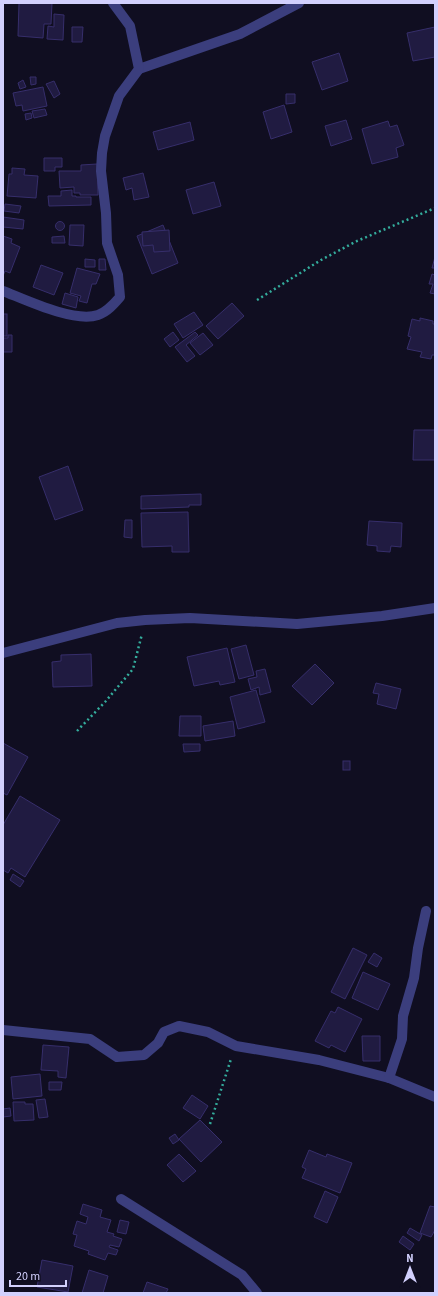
<svg xmlns="http://www.w3.org/2000/svg" width="438" height="1296" viewBox="0 0 438 1296" font-family="'Source Sans 3',sans-serif">
	<style>
		.building { fill: #201b41; stroke: #362e6b }
		.lines { fill: none; stroke-linecap: round; stroke-linejoin: round }
		.path { stroke: #34ad9d; stroke-width: 2.5; stroke-dasharray: 2 3; stroke-linecap: butt }
		.minor { stroke: #3b3e7d; stroke-width: 10 }
	</style>
	<rect width="100%" height="100%" fill="#100e21"/>
	<g class="building">
		<polygon points="19,3 52,3 51,24 44,24 43,38 18,36"/>
		<polygon points="54,14 64,15 63,40 47,39 48,26 54,27"/>
		<polygon points="72,27 83,27 82,42 72,42"/>
		<polygon points="435,27 435,57 413,61 407,33"/>
		<polygon points="339,53 348,81 322,90 312,62"/>
		<polygon points="30,77 36,77 36,84 31,85"/>
		<polygon points="23,80 26,87 20,89 18,83"/>
		<polygon points="54,81 60,94 54,98 46,84"/>
		<polygon points="43,87 47,106 23,111 22,105 16,106 13,93"/>
		<polygon points="286,94 295,94 295,103 286,104"/>
		<polygon points="284,105 292,132 271,139 263,112"/>
		<polygon points="45,109 47,115 34,118 32,111"/>
		<polygon points="31,113 32,118 26,120 25,114"/>
		<polygon points="346,120 352,139 331,146 325,126"/>
		<polygon points="388,121 390,127 397,125 404,145 396,148 398,157 372,164 362,129"/>
		<polygon points="190,122 194,140 158,150 153,132"/>
		<polygon points="44,158 62,158 62,167 55,167 55,171 44,171"/>
		<polygon points="97,164 98,195 80,195 80,193 74,193 74,187 60,188 59,171 81,171 81,165"/>
		<polygon points="12,168 25,169 24,175 38,176 36,198 7,196 9,174 12,174"/>
		<polygon points="143,173 149,197 134,200 132,188 126,190 123,178"/>
		<polygon points="214,182 221,206 193,214 186,190"/>
		<polygon points="72,190 72,196 76,196 76,197 91,197 91,205 49,206 48,196 61,196 61,191"/>
		<polygon points="5,204 21,206 19,213 4,211"/>
		<polygon points="3,217 24,220 23,229 3,227"/>
		<circle cx="60" cy="226" r="4.5"/>
		<polygon points="70,225 84,225 83,246 69,245"/>
		<polygon points="163,225 178,263 152,274 137,236"/>
		<polygon points="169,230 170,251 154,252 153,245 143,246 142,232"/>
		<polygon points="3,236 12,239 11,243 20,247 10,273 5,271 3,276"/>
		<polygon points="64,236 65,243 52,243 52,237"/>
		<polygon points="435,257 435,268 432,268"/>
		<polygon points="85,259 95,260 95,267 85,267"/>
		<polygon points="99,259 105,259 106,270 99,270"/>
		<polygon points="41,265 63,273 54,295 33,287"/>
		<polygon points="77,268 100,274 96,284 92,284 87,303 79,301 81,296 70,293"/>
		<polygon points="432,274 435,275 435,294 430,293 433,284 429,284"/>
		<polygon points="65,293 78,297 76,308 62,304"/>
		<polygon points="232,303 244,316 218,339 206,326"/>
		<polygon points="194,312 203,325 183,338 174,324"/>
		<rect x="3" y="314" width="4" height="22"/>
		<polygon points="420,318 433,321 433,324 435,324 435,355 432,355 431,359 420,357 422,352 407,349 411,337 408,336 412,319 420,321"/>
		<polygon points="173,332 179,340 170,347 164,339"/>
		<polygon points="195,332 198,335 186,345 195,356 187,362 175,347"/>
		<polygon points="203,333 213,345 200,355 190,343"/>
		<polygon points="8,335 12,335 12,352 3,352 3,338 8,338"/>
		<polygon points="414,430 435,430 435,460 413,460"/>
		<polygon points="68,466 83,510 55,520 39,477"/>
		<polygon points="201,494 201,505 189,505 189,507 141,509 141,496"/>
		<polygon points="188,512 189,552 172,552 172,546 142,547 141,513"/>
		<polygon points="125,520 132,520 132,538 124,537"/>
		<polygon points="369,521 402,523 401,547 391,546 390,552 377,551 377,546 367,545"/>
		<polygon points="246,645 254,675 239,679 231,649"/>
		<polygon points="227,648 235,682 220,685 219,681 194,686 187,657"/>
		<polygon points="91,654 92,686 53,687 52,662 61,661 61,655"/>
		<polygon points="315,664 334,683 312,705 292,686"/>
		<polygon points="265,669 271,692 260,695 259,687 251,690 248,679 257,677 256,671"/>
		<polygon points="376,683 401,689 396,709 377,704 379,694 373,693"/>
		<polygon points="256,690 265,722 238,729 230,697"/>
		<polygon points="180,716 201,716 201,736 179,736"/>
		<polygon points="233,721 235,736 205,741 203,726"/>
		<polygon points="3,743 28,757 7,795 3,793"/>
		<polygon points="183,744 200,744 200,751 184,752"/>
		<rect x="343" y="761" width="7" height="9"/>
		<polygon points="20,796 60,820 25,877 11,868 8,873 3,870 3,825"/>
		<polygon points="13,874 24,881 20,887 10,880"/>
		<polygon points="353,948 367,955 345,999 331,992"/>
		<polygon points="374,953 382,958 377,967 368,962"/>
		<polygon points="363,972 390,984 378,1010 352,998"/>
		<polygon points="338,1007 362,1019 345,1052 331,1045 329,1048 315,1041 331,1011 335,1013"/>
		<polygon points="362,1036 380,1036 380,1061 363,1061"/>
		<polygon points="43,1045 69,1047 66,1078 58,1077 58,1071 41,1070"/>
		<polygon points="40,1074 42,1096 13,1099 11,1077"/>
		<polygon points="49,1082 62,1082 61,1090 49,1090"/>
		<polygon points="192,1095 208,1106 200,1119 183,1108"/>
		<polygon points="45,1099 48,1117 39,1118 36,1100"/>
		<polygon points="13,1102 25,1102 25,1104 33,1104 34,1120 14,1121"/>
		<polygon points="10,1108 11,1116 3,1117 3,1109"/>
		<polygon points="200,1120 222,1142 201,1162 179,1139"/>
		<polygon points="175,1134 179,1140 173,1144 169,1138"/>
		<polygon points="309,1150 326,1157 327,1154 352,1163 340,1193 302,1178 306,1169 302,1167"/>
		<polygon points="179,1154 196,1171 183,1182 167,1165"/>
		<polygon points="325,1191 338,1197 327,1223 314,1217"/>
		<polygon points="83,1204 102,1210 100,1217 111,1220 107,1232 114,1234 113,1236 122,1239 119,1247 110,1245 109,1247 118,1250 116,1255 108,1253 105,1260 88,1254 89,1251 74,1246 77,1235 73,1234 77,1221 86,1224 88,1217 80,1214"/>
		<polygon points="430,1206 435,1207 435,1230 431,1237 420,1233"/>
		<polygon points="120,1220 129,1222 126,1234 117,1232"/>
		<polygon points="410,1228 422,1235 419,1241 407,1233"/>
		<polygon points="403,1236 414,1244 410,1250 399,1242"/>
		<polygon points="42,1260 73,1266 68,1292 37,1287"/>
		<polygon points="89,1270 108,1276 103,1293 82,1293"/>
		<polygon points="147,1282 168,1289 166,1293 143,1293"/>
	</g>
	<g class="lines">
		<g class="path">
			<polyline points="257,300 321,260 357,241 435,208"/>
			<polyline points="77,731 105,702 133,669 142,634"/>
			<polyline points="210,1124 231,1059"/>
		</g>
		<g class="minor">
			<polyline points="139,69 240,34 299,3"/>
			<path d="M3,291C26,300 74,323 98,315C107,312 114,304 120,297L118,275L107,243L106,213L101,171L102,153L105,136L119,96L139,69L130,26L113,3"/>
			<polyline points="3,653 117,623 145,620 190,618 297,624 382,616 435,608"/>
			<polyline points="3,1030 90,1039 117,1057 144,1055 158,1043 164,1032 179,1026 208,1032 236,1046 319,1060 389,1078 435,1097"/>
			<polyline points="389,1078 402,1039 403,1016 414,978 418,948 426,911"/>
			<polyline points="121,1199 242,1275 257,1293"/>
		</g>
	</g>
	<rect width="438" height="1296" fill="none" stroke="#d2d0fd" stroke-width="8"/>
	<g transform="translate(410 1268)" stroke="#100e21" stroke-width="3" paint-order="stroke">
	<path d="M0-3L7 15L0 10L-7 15Z" fill="#d2d0fd"/>
	<text y="-6" font-size="11" font-weight="bold" text-anchor="middle" fill="#d2d0fd">N</text>
	</g>
	<path d="M10 1280v6h56v-6" fill="none" stroke="#d2d0fd" stroke-width="2"/>
	<text x="16" y="1280" font-size="12" fill="#d2d0fd" stroke="#100e21" stroke-width="3" paint-order="stroke">20 m</text>
</svg>
